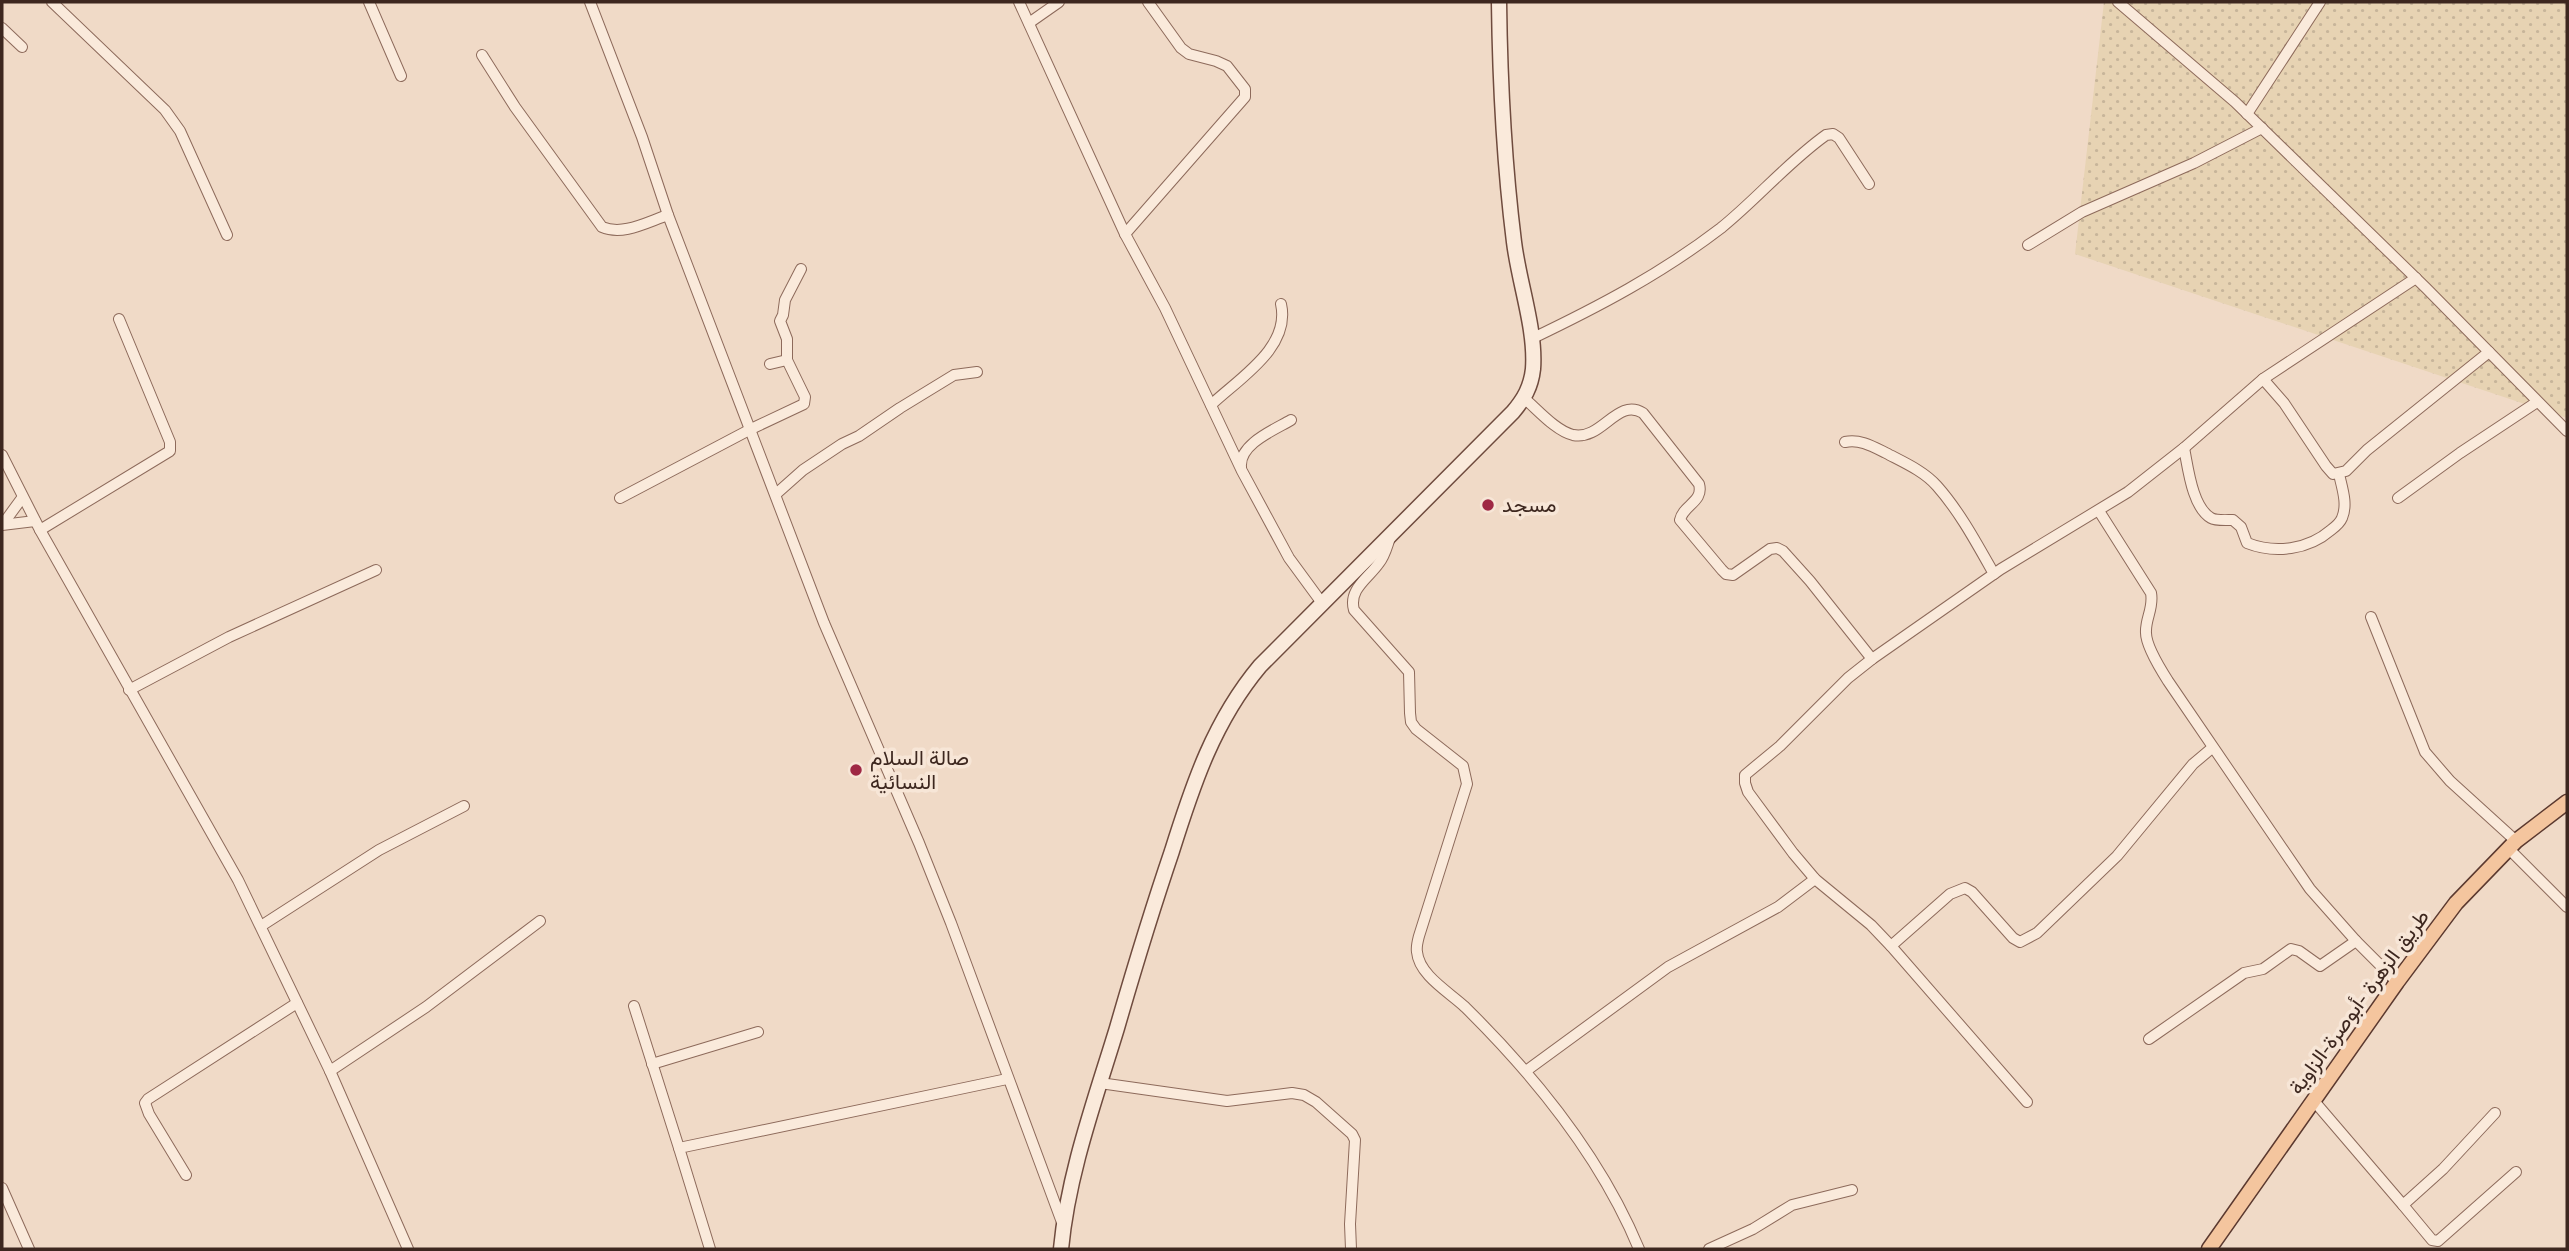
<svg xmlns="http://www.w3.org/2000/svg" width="2569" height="1251" viewBox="0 0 2569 1251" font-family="Spectral,Vazirmatn,serif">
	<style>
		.farmland { fill: url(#farmland-dots) }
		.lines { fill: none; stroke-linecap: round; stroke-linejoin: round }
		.minor-casing { stroke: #8d6a5b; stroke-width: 12 }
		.secondary-casing { stroke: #6f4b3e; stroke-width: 17 }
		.primary-casing { stroke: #5b392f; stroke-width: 17 }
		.minor { stroke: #faeadb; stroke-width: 10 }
		.secondary { stroke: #faeadb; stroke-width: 14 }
		.primary { stroke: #f4c59e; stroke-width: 14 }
		.poi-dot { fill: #9f2844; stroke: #f7e6d7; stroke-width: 2.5 }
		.labels { text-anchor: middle; stroke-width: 7; stroke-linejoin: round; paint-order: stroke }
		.poi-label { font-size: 21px; fill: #3d271f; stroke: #f7e6d7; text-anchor: start }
		.street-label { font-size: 21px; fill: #3d271f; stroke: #f7e6d7 }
	</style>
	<defs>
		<pattern id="farmland-dots" width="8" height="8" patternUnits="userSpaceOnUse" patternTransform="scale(1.75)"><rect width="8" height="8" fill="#e7d3b3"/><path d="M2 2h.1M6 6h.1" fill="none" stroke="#c7b59a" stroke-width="1.8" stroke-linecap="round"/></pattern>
	</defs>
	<rect width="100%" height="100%" fill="#f0dac7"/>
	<polygon class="farmland" points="2104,2 2567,2 2567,418 2075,254"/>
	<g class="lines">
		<g class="minor-casing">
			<g id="minor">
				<polyline points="52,2 165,110 180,131 227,235"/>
				<polyline points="369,2 401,76"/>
				<polyline points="590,2 642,137 668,215 824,623 919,843 951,923 1063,1225"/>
				<polyline points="1019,2 1125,234 1165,308 1242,471 1289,558 1322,603"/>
				<polyline points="2118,2 2235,102 2426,288 2567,431"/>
				<polyline points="1029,23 1059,2"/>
				<polyline points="2,28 22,47"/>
				<path d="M482,55L515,107L602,227C623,236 647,222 668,215"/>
				<polyline points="2247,114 2320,2"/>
				<polyline points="1125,234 1245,97 1245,89 1227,66 1216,61 1189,54 1181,48 1148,2"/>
				<polyline points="2028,245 2082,212 2194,163 2262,128"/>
				<path d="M1531,339C1598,307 1661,274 1721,228C1757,199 1788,162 1826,135L1833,134L1839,138L1869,184"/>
				<polyline points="787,360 787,339 780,321 783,315 785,300 801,269"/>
				<polyline points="2263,379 2284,403 2326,466 2333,474 2346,471 2367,450 2489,352"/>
				<path d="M1524,398C1538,410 1556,431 1573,435C1602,441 1617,397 1643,413L1699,484C1704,502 1683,505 1680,520L1722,570L1726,574L1733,575L1770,549L1777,548L1783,551L1810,581L1872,659"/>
				<path d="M1211,405C1238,379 1291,348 1281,304"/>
				<path d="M1845,442C1860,439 1872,446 1886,453C1903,462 1924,471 1937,486C1960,512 1977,544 1994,574"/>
				<path d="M2184,448C2188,467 2192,507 2211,518C2216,521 2226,520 2233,520L2241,527L2247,543C2275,554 2308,550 2331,530C2335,527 2340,523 2342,518C2348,504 2342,488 2339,474"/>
				<polyline points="2,455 40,530 238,880 330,1071 408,1249"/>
				<path d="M1241,467C1239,444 1274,430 1291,420"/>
				<polyline points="776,494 803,470 842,444 859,436 900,408 954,375 977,372"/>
				<polyline points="620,498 751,429 804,404 805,397 787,360 770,364"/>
				<polyline points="2398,498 2460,453 2537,402"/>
				<path d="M2099,511L2151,593C2154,608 2145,619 2146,633C2146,646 2161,670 2168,681L2310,889L2356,941L2397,982"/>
				<polyline points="3,524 22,498"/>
				<polyline points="2,525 35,521"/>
				<polyline points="40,530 170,451 170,442 119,319"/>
				<path d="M1390,538C1387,546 1385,556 1379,563C1369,578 1348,589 1354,610L1409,672L1410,713L1411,722L1416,729L1463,766L1467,784L1419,936C1418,940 1416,947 1417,952C1419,975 1449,992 1465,1007C1536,1077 1601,1157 1639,1249"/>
				<polyline points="2371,617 2425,752 2450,781 2516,841"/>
				<polyline points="129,690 229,637 376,570"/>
				<polyline points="2508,848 2567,907"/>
				<polyline points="261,926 379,850 464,806"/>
				<polyline points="1891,946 1950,894 1965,888 1972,892 2013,938 2020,942 2037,933 2117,856 2193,764 2212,748"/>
				<polyline points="634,1006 679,1148"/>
				<polyline points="2149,1039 2244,973 2263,969 2291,949 2299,951 2320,966 2356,941"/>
				<polyline points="652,1064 758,1032"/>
				<polyline points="330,1071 426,1007 540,921"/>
				<polyline points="1526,1071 1668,967 1778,907 1815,879"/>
				<polyline points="1100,1083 1227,1101 1292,1093 1304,1095 1316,1102 1352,1134 1355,1140 1350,1224 1351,1249"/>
				<polyline points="2314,1101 2403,1205 2443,1169 2495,1113"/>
				<polyline points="2027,1102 1891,946 1871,925 1815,879 1793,853 1748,792 1745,783 1745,775 1780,746 1848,678 1872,659 2001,569 2128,492 2184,448 2263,379 2416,278"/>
				<polyline points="186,1175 149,1114 145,1103 148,1099 297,1003"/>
				<polyline points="2,1188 29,1249"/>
				<polyline points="2403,1205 2432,1240 2438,1241 2516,1172"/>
				<polyline points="710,1249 679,1148 1007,1079"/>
				<polyline points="1709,1249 1753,1229 1792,1205 1852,1190"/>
			</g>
		</g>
		<g class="secondary-casing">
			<path id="secondary" d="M1061,1249C1068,1174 1095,1100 1117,1028C1134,969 1152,910 1172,851C1193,784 1214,721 1260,666L1513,412C1524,399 1531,387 1533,369C1536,329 1519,283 1514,242C1504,162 1500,83 1499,2"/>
		</g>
		<g class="primary-casing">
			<polyline id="primary" points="2209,1249 2397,982 2456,903 2516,841 2567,802"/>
		</g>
		<use href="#minor" class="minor"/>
		<use href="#secondary" class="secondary"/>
		<use href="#primary" class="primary"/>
	</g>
	<g class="poi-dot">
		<circle cx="1488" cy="505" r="7"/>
		<circle cx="856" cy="770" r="7"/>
	</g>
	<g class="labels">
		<g class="poi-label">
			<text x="1502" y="512">مسجد</text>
			<text x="870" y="765">صالة السلام<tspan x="870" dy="24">النسائية</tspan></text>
		</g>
		<g class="street-label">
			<text transform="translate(2359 1002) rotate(-54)" y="7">طريق الزهرة -أبوصرة-الزاوية</text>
		</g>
	</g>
	<rect width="2569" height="1251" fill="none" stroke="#3d271f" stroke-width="7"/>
</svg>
